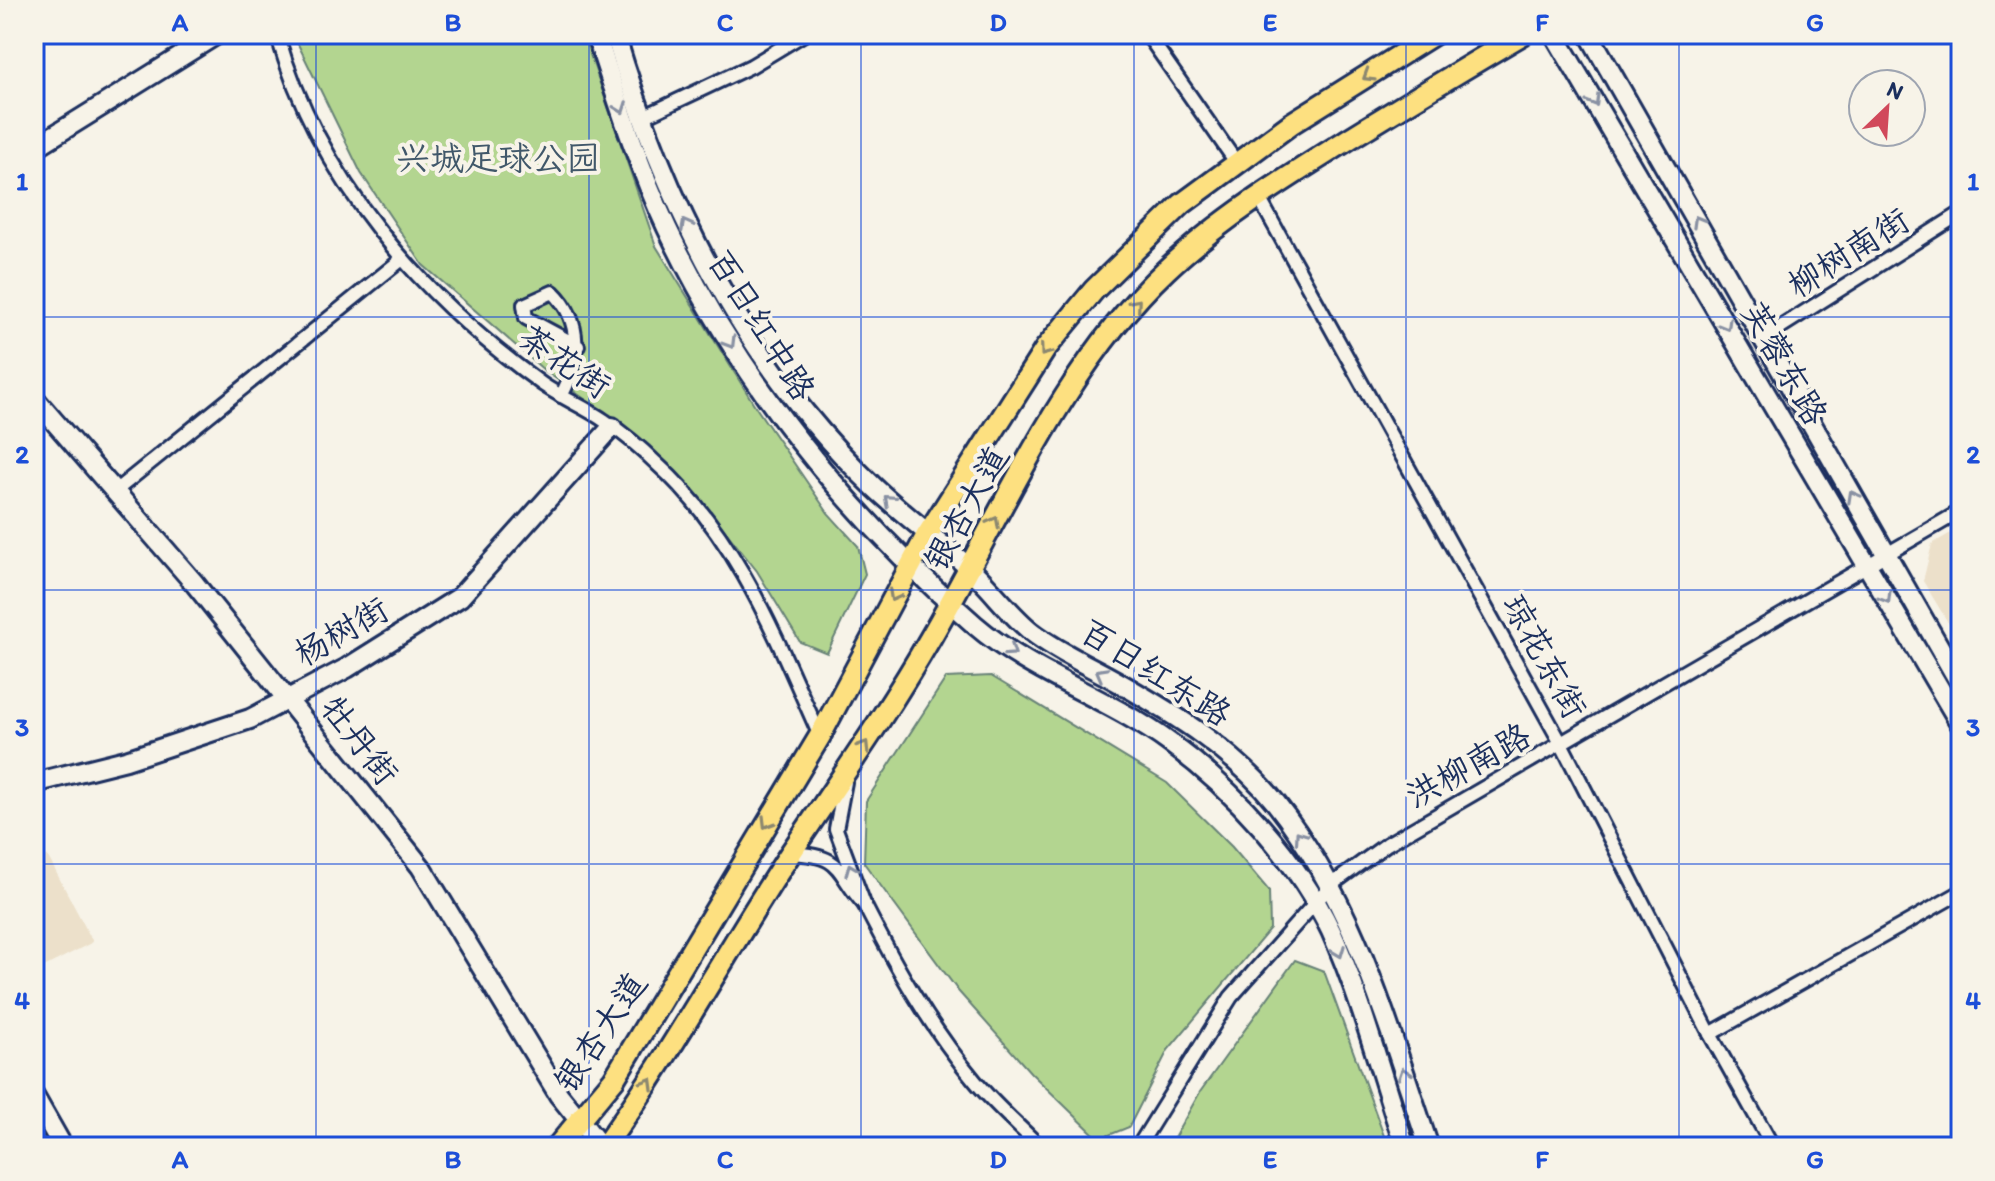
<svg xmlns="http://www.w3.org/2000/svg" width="1995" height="1181" viewBox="0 0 1995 1181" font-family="Itim,'LXGW WenKai TC',sans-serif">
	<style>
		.built { fill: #ece0ca }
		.green { fill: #b3d590; stroke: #678277; stroke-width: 2 }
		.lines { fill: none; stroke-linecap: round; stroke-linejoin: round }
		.street-casing { stroke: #1b2f5e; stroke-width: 18 }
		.secondary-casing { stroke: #1b2f5e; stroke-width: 24 }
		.primary-casing { stroke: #1b2f5e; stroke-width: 26 }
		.street { stroke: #f7f3e8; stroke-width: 12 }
		.secondary { stroke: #f7f3e8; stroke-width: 18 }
		.primary { stroke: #fde080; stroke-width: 20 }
		.oneway { stroke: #8c886f }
		.oneway2 { stroke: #8991a3 }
		.grid { fill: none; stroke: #1d4ed8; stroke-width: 2; stroke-opacity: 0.55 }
		.labels { text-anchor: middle; stroke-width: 8; stroke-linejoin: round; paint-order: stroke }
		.park-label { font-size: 34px; fill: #41586a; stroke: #f7f3e8 }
		.street-label { font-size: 34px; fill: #1b2f5e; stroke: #f7f3e8 }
		.neatline { fill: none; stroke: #1d4ed8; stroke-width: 3 }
		.grid-label { font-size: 26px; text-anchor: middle; font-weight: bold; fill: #1d4ed8 }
	</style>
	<rect width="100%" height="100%" fill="#f7f3e8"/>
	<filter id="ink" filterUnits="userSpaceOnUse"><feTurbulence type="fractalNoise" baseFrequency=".0125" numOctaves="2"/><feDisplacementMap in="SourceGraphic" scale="16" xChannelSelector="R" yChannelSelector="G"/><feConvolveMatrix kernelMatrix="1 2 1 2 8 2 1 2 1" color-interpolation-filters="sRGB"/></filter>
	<g filter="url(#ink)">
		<g class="built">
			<polygon points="1961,527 1961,644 1923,581 1932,544"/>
			<polygon points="47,855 93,942 34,972 34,860"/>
		</g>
		<g class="green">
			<polygon points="293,34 583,34 656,246 757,409 828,513 858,546 865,574 827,653 800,642 757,571 691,488 630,431 545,371 423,265 361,173"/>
			<polygon points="991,676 1167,783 1232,847 1269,891 1270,929 1168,1050 1129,1127 1099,1139 1031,1073 959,992 864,863 866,801 946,678"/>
			<polygon points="1295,960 1324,971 1388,1147 1169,1147 1200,1092"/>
		</g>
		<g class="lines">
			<g class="street-casing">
				<g id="street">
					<path d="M277,34C319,180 421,297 542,384C562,398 585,407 605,421C623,433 641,448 656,463C737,535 777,640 820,736"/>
					<polyline points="1147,34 1236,162"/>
					<polyline points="641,118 751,66 804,34"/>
					<polyline points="1259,198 1562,745 1710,1034 1773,1147"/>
					<polyline points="1765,337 1961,213"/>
					<path d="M561,396C580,362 583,321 553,292L524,305L526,318L578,346"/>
					<polyline points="114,492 401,260"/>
					<path d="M791,853C846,856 834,871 864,904L836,829L845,782"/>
					<path d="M864,904C896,967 930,1027 975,1081C994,1104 1018,1125 1040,1147"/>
					<polyline points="1710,1034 1961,892"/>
					<polyline points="1138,1147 1231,997 1331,885 1387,844 1961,511"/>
				</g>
			</g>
			<g class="secondary-casing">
				<g id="secondary">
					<path d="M596,34C617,99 638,166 667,228C739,380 848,515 975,625C1033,675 1109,698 1170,743C1234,790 1297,859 1331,931C1362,1000 1381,1076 1405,1147"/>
					<path d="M615,34C665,203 745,364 874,487C904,515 936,539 967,566C990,586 1008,613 1032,632C1058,652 1090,666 1118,682C1176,715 1234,751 1276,803C1356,904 1388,1027 1429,1147"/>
					<polyline points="1554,34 1961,725"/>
					<polyline points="1589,34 1961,685"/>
					<polyline points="34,148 217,34"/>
					<polyline points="34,398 195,584 421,867 559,1095 601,1147"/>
					<polyline points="34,783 126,760 250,719 347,668 460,597 612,427"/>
					<polyline points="34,1096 63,1147"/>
					<polyline points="34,1145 35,1147"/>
				</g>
			</g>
			<g class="primary-casing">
				<g id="primary">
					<polyline points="557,1147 614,1079 820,736 927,535 1046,348 1094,290 1182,204 1292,123 1434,34"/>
					<path d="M604,1147C672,1053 727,950 790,854C838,782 888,712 931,637C1001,516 1063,367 1166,270C1221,218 1288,177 1352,137C1409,102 1466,67 1523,34"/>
				</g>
			</g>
			<use href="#street" class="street"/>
			<use href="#secondary" class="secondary"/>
			<use href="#primary" class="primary"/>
		</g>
		<defs><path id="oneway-chevron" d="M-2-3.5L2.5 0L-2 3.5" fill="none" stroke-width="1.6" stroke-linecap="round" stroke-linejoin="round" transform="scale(2)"/></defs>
		<g class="oneway">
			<use href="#oneway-chevron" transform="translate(1368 76) rotate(148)"/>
			<use href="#oneway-chevron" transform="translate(1136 304) rotate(-49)"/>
			<use href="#oneway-chevron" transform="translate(1045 351) rotate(126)"/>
			<use href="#oneway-chevron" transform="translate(994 522) rotate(-62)"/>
			<use href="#oneway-chevron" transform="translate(894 596) rotate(118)"/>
			<use href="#oneway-chevron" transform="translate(864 746) rotate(-58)"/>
			<use href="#oneway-chevron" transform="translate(767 823) rotate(121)"/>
			<use href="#oneway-chevron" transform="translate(648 1083) rotate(-60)"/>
		</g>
		<g class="oneway2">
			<use href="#oneway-chevron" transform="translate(1594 101) rotate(60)"/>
			<use href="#oneway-chevron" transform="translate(621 108) rotate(70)"/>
			<use href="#oneway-chevron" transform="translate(1698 221) rotate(-120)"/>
			<use href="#oneway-chevron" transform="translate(686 225) rotate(-118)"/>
			<use href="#oneway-chevron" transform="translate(1726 325) rotate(60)"/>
			<use href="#oneway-chevron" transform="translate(730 343) rotate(59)"/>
			<use href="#oneway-chevron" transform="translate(1853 496) rotate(-119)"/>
			<use href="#oneway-chevron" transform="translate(889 500) rotate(-138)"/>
			<use href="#oneway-chevron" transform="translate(1886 598) rotate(59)"/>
			<use href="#oneway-chevron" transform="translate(1011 651) rotate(34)"/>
			<use href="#oneway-chevron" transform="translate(1101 673) rotate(-151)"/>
			<use href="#oneway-chevron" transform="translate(1300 836) rotate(-125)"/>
			<use href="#oneway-chevron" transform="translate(851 869) rotate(-112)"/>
			<use href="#oneway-chevron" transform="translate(1339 952) rotate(69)"/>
			<use href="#oneway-chevron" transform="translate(1404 1073) rotate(-109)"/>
		</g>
	</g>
	<path class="grid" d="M316,34V1147M589,34V1147M861,34V1147M1134,34V1147M1406,34V1147M1679,34V1147M34,317H1961M34,590H1961M34,864H1961"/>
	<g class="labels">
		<g class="park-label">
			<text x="498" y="170">兴城足球公园</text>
		</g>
		<g class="street-label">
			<text transform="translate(1848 252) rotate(-32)" y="12">柳树南街</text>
			<text transform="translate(762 325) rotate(58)" y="12">百日红中路</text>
			<text transform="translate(565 361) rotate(34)" y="12">茶花街</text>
			<text transform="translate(1785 363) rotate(60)" y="12">芙蓉东路</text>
			<text transform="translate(966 508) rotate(-61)" y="12">银杏大道</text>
			<text transform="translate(341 631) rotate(-30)" y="12">杨树街</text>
			<text transform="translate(1545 656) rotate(61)" y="12">琼花东街</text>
			<text transform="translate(1156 672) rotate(32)" y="12">百日红东路</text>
			<text transform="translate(360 740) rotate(52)" y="12">牡丹街</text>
			<text transform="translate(1468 765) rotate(-29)" y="12">洪柳南路</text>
			<text transform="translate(600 1032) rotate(-56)" y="12">银杏大道</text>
		</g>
	</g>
	<rect width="1995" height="1181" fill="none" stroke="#f7f3e8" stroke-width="88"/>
	<g transform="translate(1887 108) rotate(25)"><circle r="38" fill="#f7f3e8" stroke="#9fa5b1" stroke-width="2"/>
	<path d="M0-6L14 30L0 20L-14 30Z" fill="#d1495b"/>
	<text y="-12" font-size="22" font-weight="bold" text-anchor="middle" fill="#1b2f5e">N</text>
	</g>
	<rect x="44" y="44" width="1907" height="1093" class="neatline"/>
	<g class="grid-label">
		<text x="180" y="31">A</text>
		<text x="453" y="31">B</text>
		<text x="725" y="31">C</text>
		<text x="998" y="31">D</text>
		<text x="1270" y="31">E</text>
		<text x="1542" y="31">F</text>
		<text x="1815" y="31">G</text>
		<text x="22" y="190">1</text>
		<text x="1973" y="190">1</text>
		<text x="22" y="463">2</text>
		<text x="1973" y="463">2</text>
		<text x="22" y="736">3</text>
		<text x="1973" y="736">3</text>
		<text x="22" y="1009">4</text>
		<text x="1973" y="1009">4</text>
		<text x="180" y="1168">A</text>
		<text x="453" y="1168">B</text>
		<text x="725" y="1168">C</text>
		<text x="998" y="1168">D</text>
		<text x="1270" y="1168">E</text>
		<text x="1542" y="1168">F</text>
		<text x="1815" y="1168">G</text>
	</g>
</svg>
